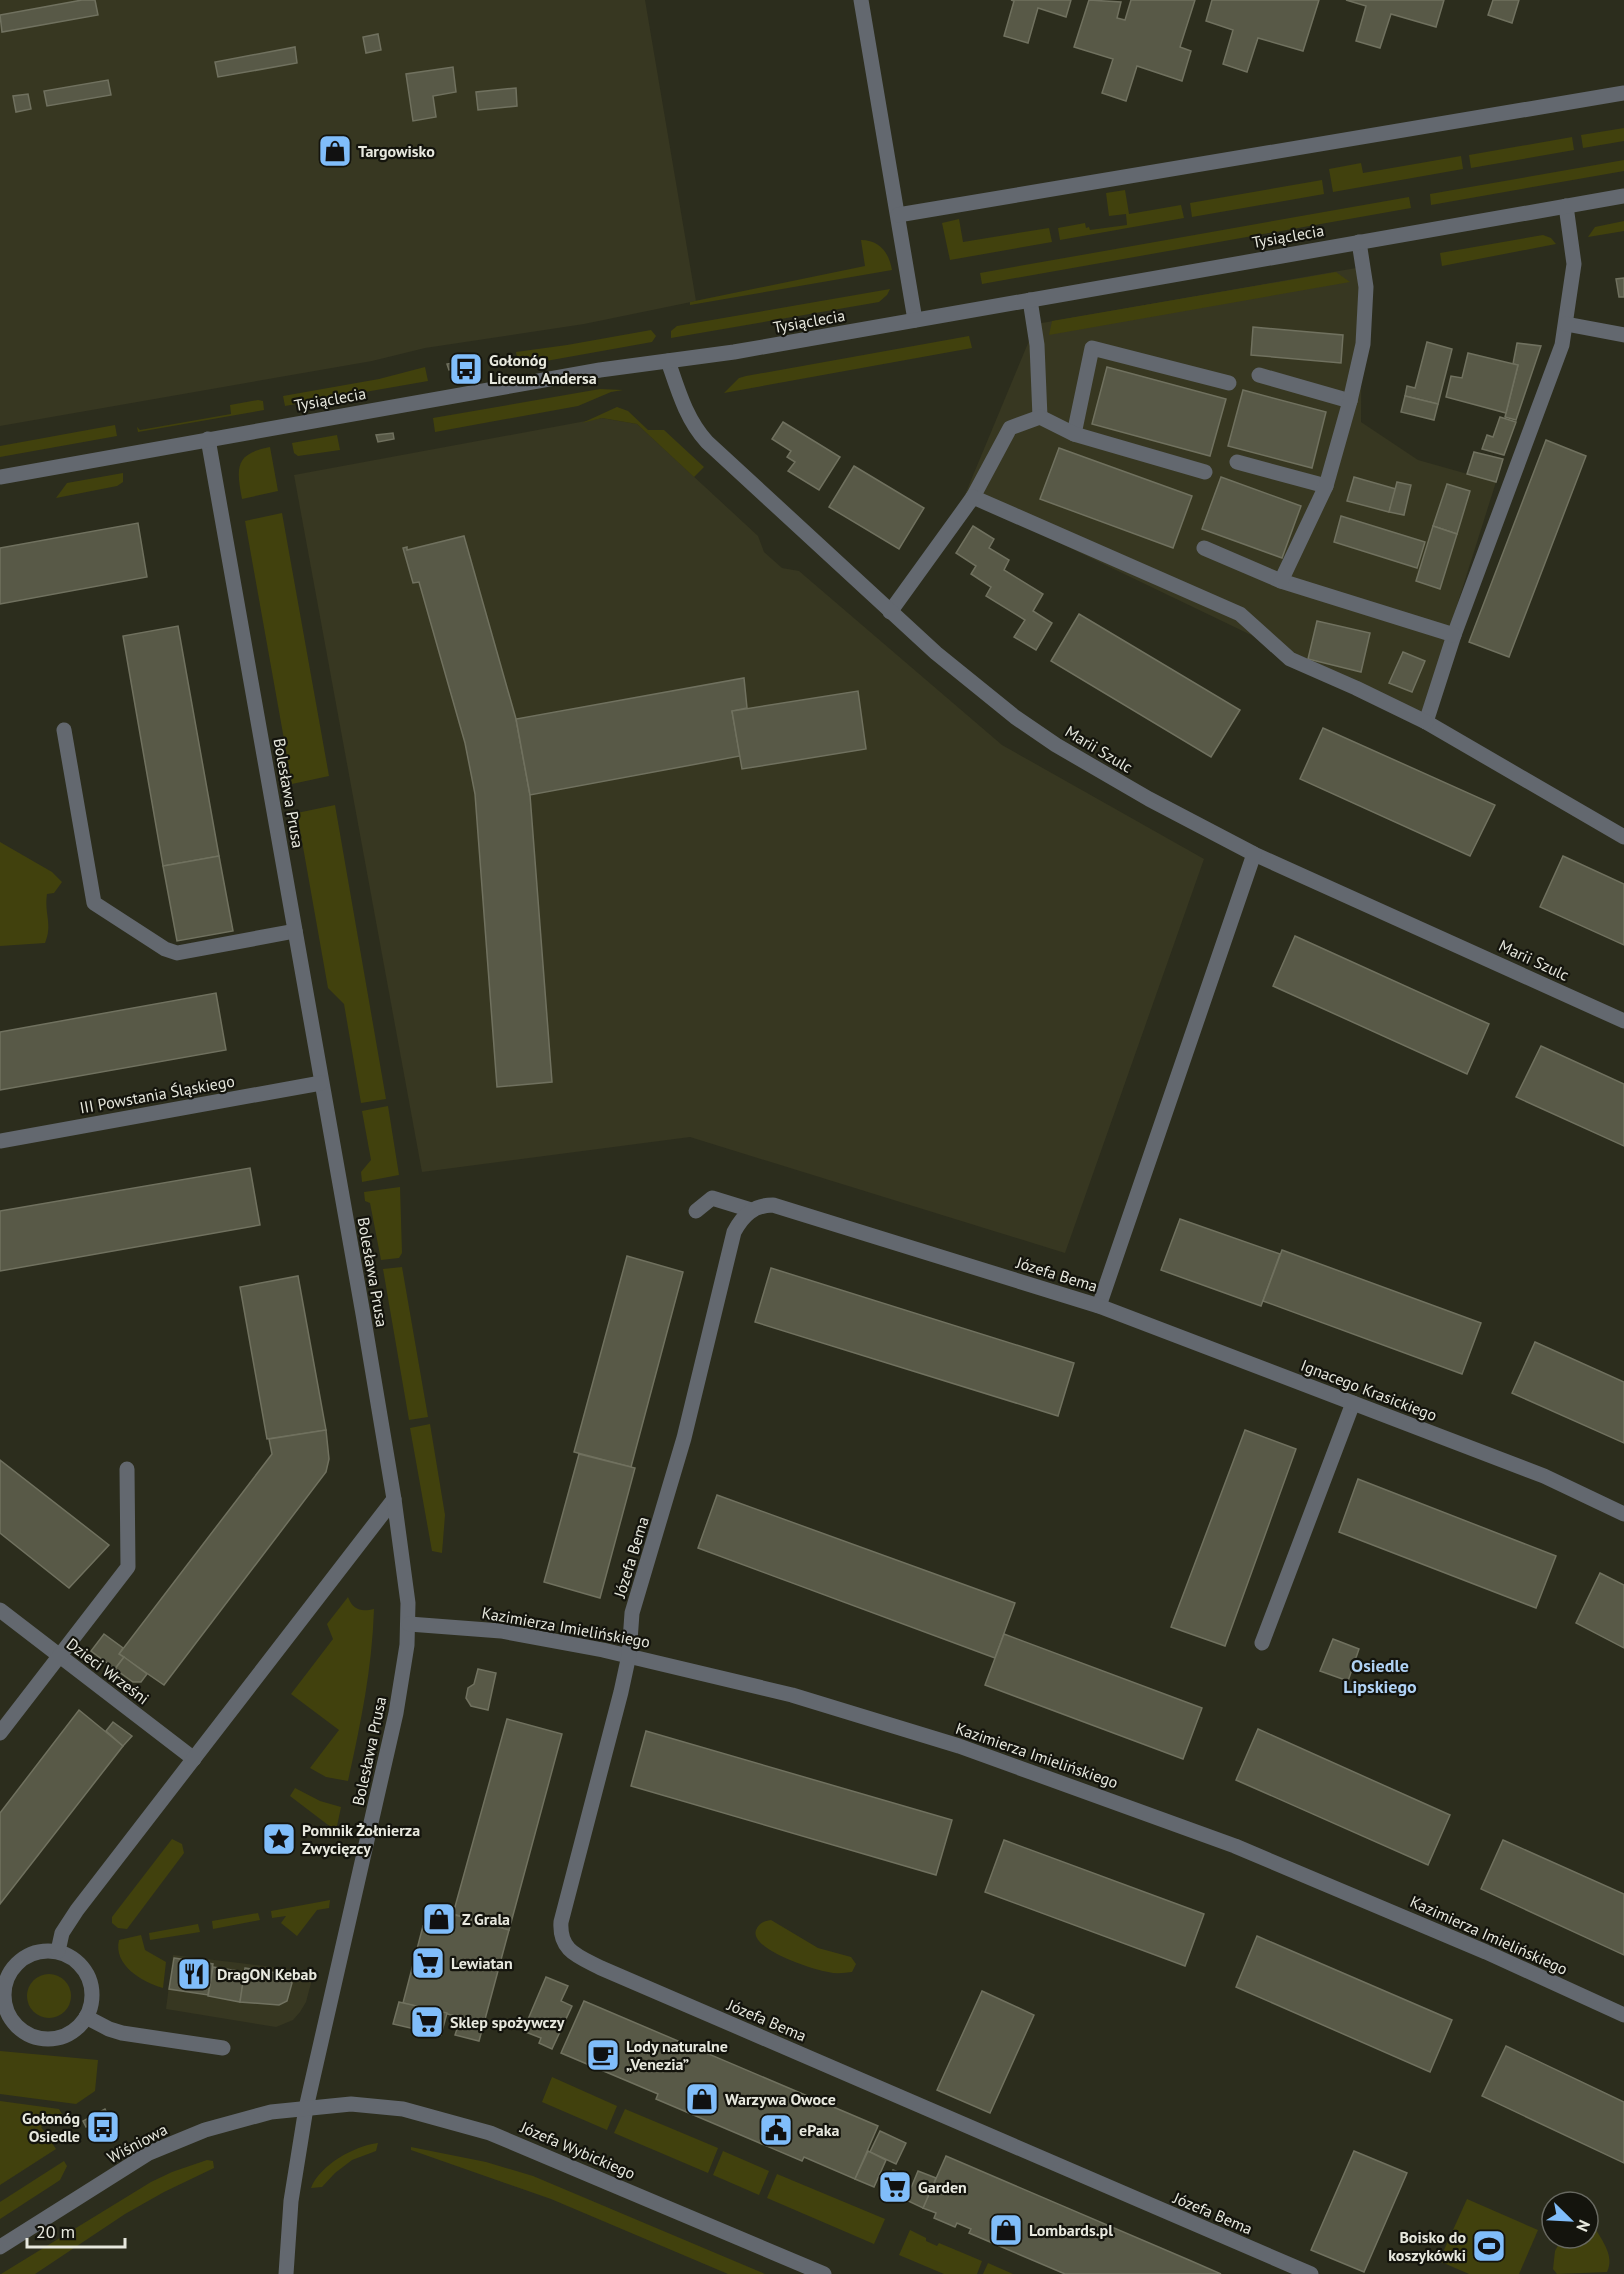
<svg xmlns="http://www.w3.org/2000/svg" width="1624" height="2274" viewBox="0 0 1624 2274" font-family="'PT Sans',sans-serif">
	<style>
		.built { fill: #373721 }
		.green { fill: #41410d }
		.building { fill: #585947; stroke: #70715f; stroke-width: 1.5 }
		.lines { fill: none; stroke-linecap: round; stroke-linejoin: round }
		.service { stroke: #63686f; stroke-width: 15 }
		.minor { stroke: #63686f; stroke-width: 15 }
		.tertiary { stroke: #63686f; stroke-width: 15 }
		.labels { text-anchor: middle; stroke-width: 4.5; stroke-linejoin: round; paint-order: stroke }
		.poi-label { font-size: 16px; font-weight: bold; fill: #e7e8de; stroke: #14140d; text-anchor: start }
		.street-label { font-size: 16px; fill: #e7e8de; stroke: #14140d }
		.neighbourhood-label { font-size: 18px; font-weight: bold; fill: #afd1f3; stroke: #14140d }
	</style>
	<rect width="100%" height="100%" fill="#2c2d1d"/>
	<g class="built">
		<polygon points="0,0 645,0 696,301 584,324 425,348 372,361 0,426"/>
		<polygon points="1362,267 1361,422 1418,460 1496,482 1423,713 1293,655 964,497 1036,324"/>
		<polygon points="602,418 637,424 758,536 764,552 782,568 799,571 1002,745 1204,859 1065,1253 690,1137 422,1172 294,475"/>
		<polygon points="173,1955 314,1972 306,2002 300,2012 293,2020 276,2027 166,2009"/>
	</g>
	<g class="green">
		<polygon points="1624,128 1624,141 1583,148 1581,135"/>
		<polygon points="1572,137 1574,150 1471,168 1469,155"/>
		<polygon points="1461,156 1463,169 1333,192 1329,169 1361,163 1363,173"/>
		<polygon points="1624,160 1624,171 1431,205 1430,194"/>
		<polygon points="1322,180 1324,194 1192,217 1190,203"/>
		<polygon points="1125,190 1129,214 1181,205 1184,218 1060,240 1058,228 1085,223 1086,228 1089,227 1090,230 1127,225 1126,214 1109,216 1106,193"/>
		<polygon points="1409,197 1411,208 982,284 980,273"/>
		<polygon points="959,219 963,242 1049,228 1052,242 950,260 942,223"/>
		<polygon points="1624,221 1624,231 1588,237 1595,227"/>
		<polygon points="1543,235 1551,238 1556,244 1442,266 1440,253"/>
		<path d="M861,240C880,240 889,253 892,270L690,305V302L865,266Z"/>
		<polygon points="1336,272 1350,282 1049,335 1052,321"/>
		<polygon points="890,289 887,295 879,302 671,338 671,331 677,326"/>
		<polygon points="651,330 656,336 652,342 518,366 516,352 567,345"/>
		<polygon points="969,336 972,348 724,393 739,378 746,376"/>
		<polygon points="425,367 428,381 285,406 283,396 379,379"/>
		<polygon points="600,389 623,390 611,392 578,406 435,432 433,418"/>
		<polygon points="258,400 263,401 264,410 138,432 137,427 140,430 231,414 230,405"/>
		<polygon points="617,407 628,411 648,430 664,430 704,467 694,477 637,424 602,418 582,423"/>
		<polygon points="115,425 117,436 0,457 0,446"/>
		<polygon points="337,435 340,450 298,456 294,453 292,443"/>
		<path d="M270,447L278,491L242,499C236,467 235,454 270,447Z"/>
		<polygon points="123,473 123,482 117,486 56,498 67,483"/>
		<polygon points="282,513 329,776 292,784 245,521"/>
		<polygon points="335,805 386,1099 361,1103 344,1004 328,988 297,813"/>
		<path d="M0,842L52,872L62,882L54,893L47,894C44,914 53,924 45,943L0,946Z"/>
		<polygon points="388,1106 399,1175 362,1182 361,1172 371,1160 362,1111"/>
		<polygon points="400,1187 402,1253 399,1258 381,1260 370,1203 365,1201 364,1192"/>
		<polygon points="402,1267 428,1417 409,1420 383,1269"/>
		<polygon points="430,1424 445,1515 442,1553 432,1551 410,1428"/>
		<path d="M348,1597C353,1610 361,1612 374,1609C372,1669 361,1722 348,1781L326,1777L310,1768L339,1730L291,1694L333,1639L327,1624Z"/>
		<polygon points="295,1788 320,1801 341,1807 336,1831 290,1796"/>
		<polygon points="172,1839 182,1844 184,1853 127,1929 118,1928 112,1923 112,1917"/>
		<polygon points="330,1900 329,1908 317,1910 297,1936 281,1923 286,1916 272,1918 271,1911"/>
		<polygon points="258,1913 260,1920 213,1929 212,1921"/>
		<path d="M771,1920L818,1948L851,1957L856,1964L852,1972C844,1973 836,1974 828,1972C814,1970 749,1949 756,1930C759,1923 764,1921 771,1920Z"/>
		<polygon points="198,1924 200,1932 150,1940 149,1933"/>
		<path d="M141,1935L145,1950L166,1962L163,1988C142,1982 113,1965 119,1940Z"/>
		<circle cx="49" cy="1996" r="22"/>
		<polygon points="0,2051 98,2060 95,2091 76,2104 0,2094"/>
		<polygon points="552,2077 617,2106 607,2130 542,2102"/>
		<polygon points="0,2101 59,2109 62,2114 41,2127 56,2149 0,2185"/>
		<polygon points="625,2109 718,2148 708,2173 614,2133"/>
		<path d="M378,2143L376,2151L352,2160L335,2173L322,2187L311,2188C320,2165 354,2146 378,2143Z"/>
		<polygon points="411,2147 486,2162 533,2176 765,2274 728,2274 551,2199 411,2150"/>
		<polygon points="723,2151 769,2171 759,2195 713,2175"/>
		<polygon points="207,2160 213,2161 214,2168 164,2192 125,2214 35,2274 1,2274 151,2182 172,2172"/>
		<polygon points="64,2161 67,2166 60,2180 54,2184 0,2219 0,2202"/>
		<polygon points="777,2174 885,2219 874,2244 767,2198"/>
		<polygon points="1467,2199 1538,2230 1519,2274 1469,2274 1439,2261"/>
		<path d="M1594,2226C1602,2241 1615,2256 1607,2272L1557,2274L1553,2269L1555,2251L1562,2238H1588V2227Z"/>
		<polygon points="910,2230 926,2238 926,2241 937,2246 939,2243 982,2261 977,2274 944,2274 899,2255"/>
		<polygon points="988,2263 1013,2274 983,2274"/>
	</g>
	<g class="building">
		<polygon points="82,0 95,0 98,15 2,32 0,15"/>
		<polygon points="1011,0 1071,0 1066,17 1038,8 1028,43 1004,36 1014,1"/>
		<polygon points="1089,0 1121,2 1117,18 1125,20 1131,0 1195,0 1180,47 1191,51 1182,81 1137,66 1126,101 1102,93 1113,59 1074,47"/>
		<polygon points="1212,0 1319,0 1303,51 1258,38 1247,72 1223,64 1233,30 1206,21"/>
		<polygon points="1346,0 1444,0 1436,27 1391,14 1380,48 1356,41 1366,6"/>
		<polygon points="1493,0 1519,0 1512,23 1488,15"/>
		<polygon points="378,34 381,50 366,53 363,37"/>
		<polygon points="295,47 297,63 218,77 215,62"/>
		<polygon points="453,67 456,92 433,96 436,117 413,121 406,74"/>
		<polygon points="108,80 111,95 47,106 44,91"/>
		<polygon points="516,88 517,106 478,110 476,92"/>
		<polygon points="28,94 31,109 16,112 13,96"/>
		<polygon points="1624,278 1624,297 1619,297 1616,279"/>
		<polygon points="1253,327 1343,335 1341,363 1251,355"/>
		<polygon points="1427,342 1452,349 1438,404 1405,396 1407,386 1415,388"/>
		<polygon points="1517,343 1541,346 1516,420 1505,417 1518,365 1513,364"/>
		<polygon points="1468,353 1518,365 1506,413 1446,397 1451,376 1462,378"/>
		<polygon points="463,361 465,367 449,370 447,364"/>
		<polygon points="1107,367 1226,399 1210,456 1092,424"/>
		<polygon points="1243,390 1326,412 1312,468 1228,446"/>
		<polygon points="1405,396 1438,404 1434,420 1401,412"/>
		<polygon points="1500,417 1516,422 1504,455 1482,449 1487,435 1493,437"/>
		<polygon points="783,422 840,457 819,490 788,471 795,462 787,457 791,451 772,439"/>
		<polygon points="393,433 394,439 378,442 376,435"/>
		<polygon points="1546,440 1586,456 1509,657 1469,642"/>
		<polygon points="1059,448 1192,496 1173,548 1040,499"/>
		<polygon points="1474,452 1503,459 1496,482 1467,474"/>
		<polygon points="854,466 924,508 899,549 829,507"/>
		<polygon points="1221,477 1301,506 1282,558 1202,529"/>
		<polygon points="1354,477 1396,489 1389,512 1347,501"/>
		<polygon points="1397,482 1411,485 1404,515 1389,512"/>
		<polygon points="1447,484 1470,491 1457,534 1433,526"/>
		<polygon points="1341,516 1425,542 1417,568 1334,542"/>
		<polygon points="138,523 147,577 0,604 0,548"/>
		<polygon points="973,526 994,539 989,548 1009,560 1004,570 1043,594 1033,611 1052,623 1036,650 1014,637 1025,620 986,596 991,587 971,574 976,566 956,553"/>
		<polygon points="1433,526 1457,534 1440,589 1416,581"/>
		<polygon points="464,536 516,719 530,795 552,1082 497,1087 475,794 465,743 419,582 413,583 403,548 407,547 407,550"/>
		<polygon points="1079,614 1240,710 1211,757 1051,661"/>
		<polygon points="1317,621 1370,633 1361,672 1308,659"/>
		<polygon points="178,626 219,856 163,866 123,636"/>
		<polygon points="1403,652 1425,661 1412,692 1389,683"/>
		<polygon points="744,678 747,708 732,711 740,756 530,795 516,719"/>
		<polygon points="858,691 866,749 742,769 732,711"/>
		<polygon points="1323,728 1495,805 1470,856 1300,779"/>
		<polygon points="219,856 233,931 177,941 163,866"/>
		<polygon points="1563,856 1624,884 1624,945 1540,907"/>
		<polygon points="1295,936 1489,1024 1467,1074 1273,986"/>
		<polygon points="216,993 226,1050 0,1090 0,1032"/>
		<polygon points="1541,1046 1624,1084 1624,1146 1516,1097"/>
		<polygon points="250,1168 260,1225 0,1271 0,1211"/>
		<polygon points="1180,1219 1280,1254 1261,1306 1161,1270"/>
		<polygon points="1282,1250 1481,1323 1462,1374 1263,1301"/>
		<polygon points="627,1256 683,1272 631,1467 574,1452"/>
		<polygon points="771,1268 1074,1363 1058,1416 755,1322"/>
		<polygon points="298,1276 326,1430 267,1439 240,1287"/>
		<polygon points="1535,1342 1624,1382 1624,1443 1512,1393"/>
		<polygon points="326,1430 329,1459 326,1472 164,1685 119,1654 272,1454 269,1439"/>
		<polygon points="1245,1430 1296,1449 1225,1646 1171,1627"/>
		<polygon points="579,1454 635,1468 600,1598 544,1582"/>
		<polygon points="0,1460 109,1545 69,1588 0,1533"/>
		<polygon points="1358,1479 1556,1556 1536,1608 1339,1532"/>
		<polygon points="717,1495 1015,1603 995,1658 698,1548"/>
		<polygon points="1600,1573 1624,1585 1624,1648 1576,1623"/>
		<polygon points="104,1634 123,1648 119,1654 124,1657 115,1669 91,1651"/>
		<polygon points="1004,1634 1202,1708 1183,1759 985,1685"/>
		<polygon points="1333,1639 1359,1649 1348,1681 1320,1671"/>
		<polygon points="124,1657 147,1674 141,1682 133,1682 115,1669"/>
		<polygon points="478,1669 496,1673 488,1710 471,1706 466,1698 468,1688 474,1684"/>
		<polygon points="79,1710 123,1746 0,1904 0,1813"/>
		<polygon points="507,1719 562,1734 509,1930 453,1914"/>
		<polygon points="113,1722 132,1736 123,1746 106,1731"/>
		<polygon points="1258,1729 1450,1815 1428,1865 1236,1780"/>
		<polygon points="646,1731 952,1820 936,1875 631,1786"/>
		<polygon points="1004,1840 1204,1914 1185,1966 985,1892"/>
		<polygon points="1503,1840 1624,1894 1624,1955 1481,1889"/>
		<polygon points="433,1908 455,1915 451,1934 427,1927"/>
		<polygon points="455,1915 509,1930 484,2023 403,2003 423,1926 451,1934"/>
		<polygon points="1257,1936 1452,2020 1430,2072 1236,1987"/>
		<polygon points="174,1958 213,1964 208,1995 169,1989"/>
		<polygon points="213,1967 245,1972 240,2002 208,1996"/>
		<polygon points="245,1968 284,1974 292,1983 287,2001 279,2005 240,2002"/>
		<polygon points="546,1977 568,1986 561,2001 572,2006 552,2049 539,2043 541,2038 523,2031"/>
		<polygon points="982,1991 1034,2015 990,2113 937,2090"/>
		<polygon points="584,2001 878,2126 855,2179 804,2157 802,2161 656,2099 658,2094 561,2053"/>
		<polygon points="399,2002 447,2013 441,2035 393,2024"/>
		<polygon points="461,2017 484,2023 479,2041 455,2035"/>
		<polygon points="1506,2046 1624,2102 1624,2163 1482,2096"/>
		<polygon points="105,2109 108,2115 86,2127 83,2121"/>
		<polygon points="880,2131 906,2143 896,2164 870,2152"/>
		<polygon points="868,2151 886,2160 874,2187 855,2179"/>
		<polygon points="1354,2151 1407,2173 1364,2272 1311,2250"/>
		<polygon points="946,2156 1189,2260 1221,2274 1065,2274 969,2233 971,2229 957,2223 955,2227 934,2218 936,2213 923,2208"/>
		<polygon points="893,2170 908,2176 900,2197 885,2191"/>
		<polygon points="918,2171 936,2178 923,2208 906,2200"/>
	</g>
	<g class="lines">
		<g class="service">
			<polyline points="1566,206 1574,264 1562,345 1454,635 1426,722 1624,837"/>
			<polyline points="1030,300 1037,345 1040,417"/>
			<polyline points="1566,324 1624,335"/>
			<polyline points="1259,375 1350,401"/>
			<polyline points="1074,434 1092,348 1229,383"/>
			<polyline points="1237,462 1326,486"/>
			<polyline points="973,497 1010,428 1040,417 1074,434 1205,472"/>
			<polyline points="1204,548 1281,581 1454,635"/>
			<polyline points="1281,581 1326,486 1350,401 1363,344 1366,287 1359,242"/>
			<polyline points="890,612 973,497 1240,614 1290,659 1356,688 1426,722"/>
			<polyline points="64,730 94,903 165,949 177,953 295,931"/>
			<polyline points="696,1211 712,1198 751,1210"/>
			<polyline points="0,1610 194,1759"/>
			<polyline points="1262,1643 1353,1403"/>
			<polyline points="0,1733 128,1567 127,1469"/>
			<circle cx="48" cy="1995" r="44"/>
			<polyline points="58,1951 62,1933 77,1910 394,1499"/>
			<polyline points="86,2017 109,2029 122,2033 223,2048"/>
		</g>
		<g class="minor">
			<polyline points="861,0 915,320"/>
			<polyline points="898,215 1624,93"/>
			<path d="M668,361C678,390 686,419 707,442L936,653L1015,717L1056,745L1149,799L1254,854L1624,1021"/>
			<polyline points="208,439 363,1314 394,1499 408,1603 407,1645 396,1713 306,2108 291,2201 286,2274"/>
			<polyline points="0,477 600,370 734,352 1624,196"/>
			<polyline points="0,1141 321,1083"/>
			<polyline points="1099,1306 1254,854"/>
			<polyline points="409,1624 501,1631 603,1650 792,1695 959,1746 1235,1846 1486,1952 1624,2015"/>
			<path d="M1311,2274L601,1968C578,1956 559,1951 561,1922L621,1692L629,1655L632,1613L684,1438L734,1232C743,1215 754,1205 773,1205L1099,1306L1544,1476L1624,1514"/>
		</g>
		<polyline class="tertiary" points="0,2247 149,2153 205,2130 271,2112 351,2104 403,2109 490,2133 824,2274"/>
	</g>
	<defs>
		<g id="shop-square" transform="scale(1.725)"><rect x="-9" y="-9" width="18" height="18" rx="4" fill="#80bdfa" stroke="#14140d"/><path d="M-5-2.5h2.3a2.7 3.5 0 0 1 5.4 0H5L5.5 6h-11ZM-1.5-2.5h3a1.5 2.3 0 0 0-3 0Z" fill="#111"/></g>
		<g id="bus-square" transform="scale(1.725)"><rect x="-9" y="-9" width="18" height="18" rx="4" fill="#80bdfa" stroke="#14140d"/><path d="M-5-6H5V4H4V6H2V4H-2V6H-4V4H-5ZM-3.5-4V0h7V-4ZM-3.5 1.2v1.5H-2V1.2ZM2 1.2v1.5H3.5V1.2Z" fill="#111"/></g>
		<g id="sight-square" transform="scale(1.725)"><rect x="-9" y="-9" width="18" height="18" rx="4" fill="#80bdfa" stroke="#14140d"/><path d="M0-6L1.8-2.2L6-1.7L2.9 1.2L3.7 5.4L0 3.3L-3.7 5.4L-2.9 1.2L-6-1.7L-1.8-2.2Z" fill="#111"/></g>
		<g id="supermarket-square" transform="scale(1.725)"><rect x="-9" y="-9" width="18" height="18" rx="4" fill="#80bdfa" stroke="#14140d"/><path d="M-6-5.5h2.5l.6 2H6L4.5 2H-2.5L-4.4-4H-6ZM-1.5 3.2a1.3 1.3 0 1 0 .1 0ZM3 3.2a1.3 1.3 0 1 0 .1 0Z" fill="#111"/></g>
		<g id="restaurant-square" transform="scale(1.725)"><rect x="-9" y="-9" width="18" height="18" rx="4" fill="#80bdfa" stroke="#14140d"/><path d="M-5-6h1v4h1v-4h1v4h1v-4h1v5L-1.5 .5V6h-2V.5L-5-1ZM5-6V6H3V1.5H1.5Q1.5-4 5-6Z" fill="#111"/></g>
		<g id="cafe-square" transform="scale(1.725)"><rect x="-9" y="-9" width="18" height="18" rx="4" fill="#80bdfa" stroke="#14140d"/><path d="M-5.5-4.5H6V0H3Q3 3.5 0 3.5H-2.5Q-5.5 3.5-5.5 0ZM3-3.2v2h1.7v-2ZM-6 4.5H4V6H-6Z" fill="#111"/></g>
		<g id="civic-square" transform="scale(1.725)"><rect x="-9" y="-9" width="18" height="18" rx="4" fill="#80bdfa" stroke="#14140d"/><path d="M-.6-6.5H3V-4.5H.6V-3L4-1V1h2V6H-6V1h2V-1L-.6-3ZM-1.2 2.5V6h2.4V2.5Z" fill="#111"/></g>
		<g id="stadium-square" transform="scale(1.725)"><rect x="-9" y="-9" width="18" height="18" rx="4" fill="#80bdfa" stroke="#14140d"/><path d="M0-5a6.5 5 0 1 0 0 10a6.5 5 0 1 0 0-10ZM-3.5-1.8h7v3.6h-7Z" fill="#111"/></g>
	</defs>
	<g fill-rule="evenodd">
		<use href="#shop-square" x="335" y="151"/>
		<use href="#bus-square" x="466" y="369"/>
		<use href="#sight-square" x="279" y="1839"/>
		<use href="#shop-square" x="439" y="1919"/>
		<use href="#supermarket-square" x="428" y="1963"/>
		<use href="#restaurant-square" x="194" y="1974"/>
		<use href="#supermarket-square" x="427" y="2022"/>
		<use href="#cafe-square" x="603" y="2055"/>
		<use href="#shop-square" x="702" y="2099"/>
		<use href="#bus-square" x="103" y="2127"/>
		<use href="#civic-square" x="776" y="2130"/>
		<use href="#supermarket-square" x="895" y="2187"/>
		<use href="#shop-square" x="1006" y="2230"/>
		<use href="#stadium-square" x="1489" y="2246"/>
	</g>
	<g class="labels">
		<g class="poi-label">
			<text x="358" y="157">Targowisko</text>
			<text x="489" y="366">Gołonóg<tspan x="489" dy="18">Liceum Andersa</tspan></text>
			<text x="302" y="1836">Pomnik Żołnierza<tspan x="302" dy="18">Zwycięzcy</tspan></text>
			<text x="462" y="1925">Z Grala</text>
			<text x="451" y="1969">Lewiatan</text>
			<text x="217" y="1980">DragON Kebab</text>
			<text x="450" y="2028">Sklep spożywczy</text>
			<text x="626" y="2052">Lody naturalne<tspan x="626" dy="18">„Venezia”</tspan></text>
			<text x="725" y="2105">Warzywa Owoce</text>
			<text x="80" y="2124" text-anchor="end">Gołonóg<tspan x="80" dy="18">Osiedle</tspan></text>
			<text x="799" y="2136">ePaka</text>
			<text x="918" y="2193">Garden</text>
			<text x="1029" y="2236">Lombards.pl</text>
			<text x="1466" y="2243" text-anchor="end">Boisko do<tspan x="1466" dy="18">koszykówki</tspan></text>
		</g>
		<g class="street-label">
			<text transform="translate(1288 236) rotate(-10)" y="6">Tysiąclecia</text>
			<text transform="translate(809 321) rotate(-10)" y="6">Tysiąclecia</text>
			<text transform="translate(330 399) rotate(-10)" y="6">Tysiąclecia</text>
			<text transform="translate(1099 749) rotate(31)" y="6">Marii Szulc</text>
			<text transform="translate(289 793) rotate(80)" y="6">Bolesława Prusa</text>
			<text transform="translate(1534 960) rotate(25)" y="6">Marii Szulc</text>
			<text transform="translate(157 1094) rotate(-10)" y="6">III Powstania Śląskiego</text>
			<text transform="translate(373 1272) rotate(80)" y="6">Bolesława Prusa</text>
			<text transform="translate(1057 1274) rotate(17)" y="6">Józefa Bema</text>
			<text transform="translate(1369 1390) rotate(21)" y="6">Ignacego Krasickiego</text>
			<text transform="translate(631 1557) rotate(-73)" y="6">Józefa Bema</text>
			<text transform="translate(566 1627) rotate(10)" y="6">Kazimierza Imielińskiego</text>
			<text transform="translate(108 1671) rotate(37)" y="6">Dzieci Wrześni</text>
			<text transform="translate(369 1751) rotate(-78)" y="6">Bolesława Prusa</text>
			<text transform="translate(1037 1755) rotate(19)" y="6">Kazimierza Imielińskiego</text>
			<text transform="translate(1489 1935) rotate(24)" y="6">Kazimierza Imielińskiego</text>
			<text transform="translate(767 2020) rotate(23)" y="6">Józefa Bema</text>
			<text transform="translate(137 2143) rotate(-28)" y="6">Wiśniowa</text>
			<text transform="translate(578 2150) rotate(23)" y="6">Józefa Wybickiego</text>
			<text transform="translate(1213 2213) rotate(23)" y="6">Józefa Bema</text>
		</g>
		<g class="neighbourhood-label">
			<text x="1380" y="1672">Osiedle<tspan x="1380" dy="21">Lipskiego</tspan></text>
		</g>
	</g>
	<g transform="translate(1570 2220) rotate(114)"><circle r="28" fill="#14140d" stroke="#686961" stroke-width="1.5"/>
	<path d="M0-4.5L10 22L0 15L-10 22Z" fill="#80bdfa"/>
	<text y="-9" font-size="16" font-weight="bold" text-anchor="middle" fill="#e7e8de">N</text>
	</g>
	<path d="M27 2238v9h98v-9" fill="none" stroke="#e7e8de" stroke-width="3"/>
	<text x="36" y="2238" font-size="18" fill="#e7e8de" stroke="#14140d" stroke-width="4.5" paint-order="stroke">20 m</text>
</svg>
